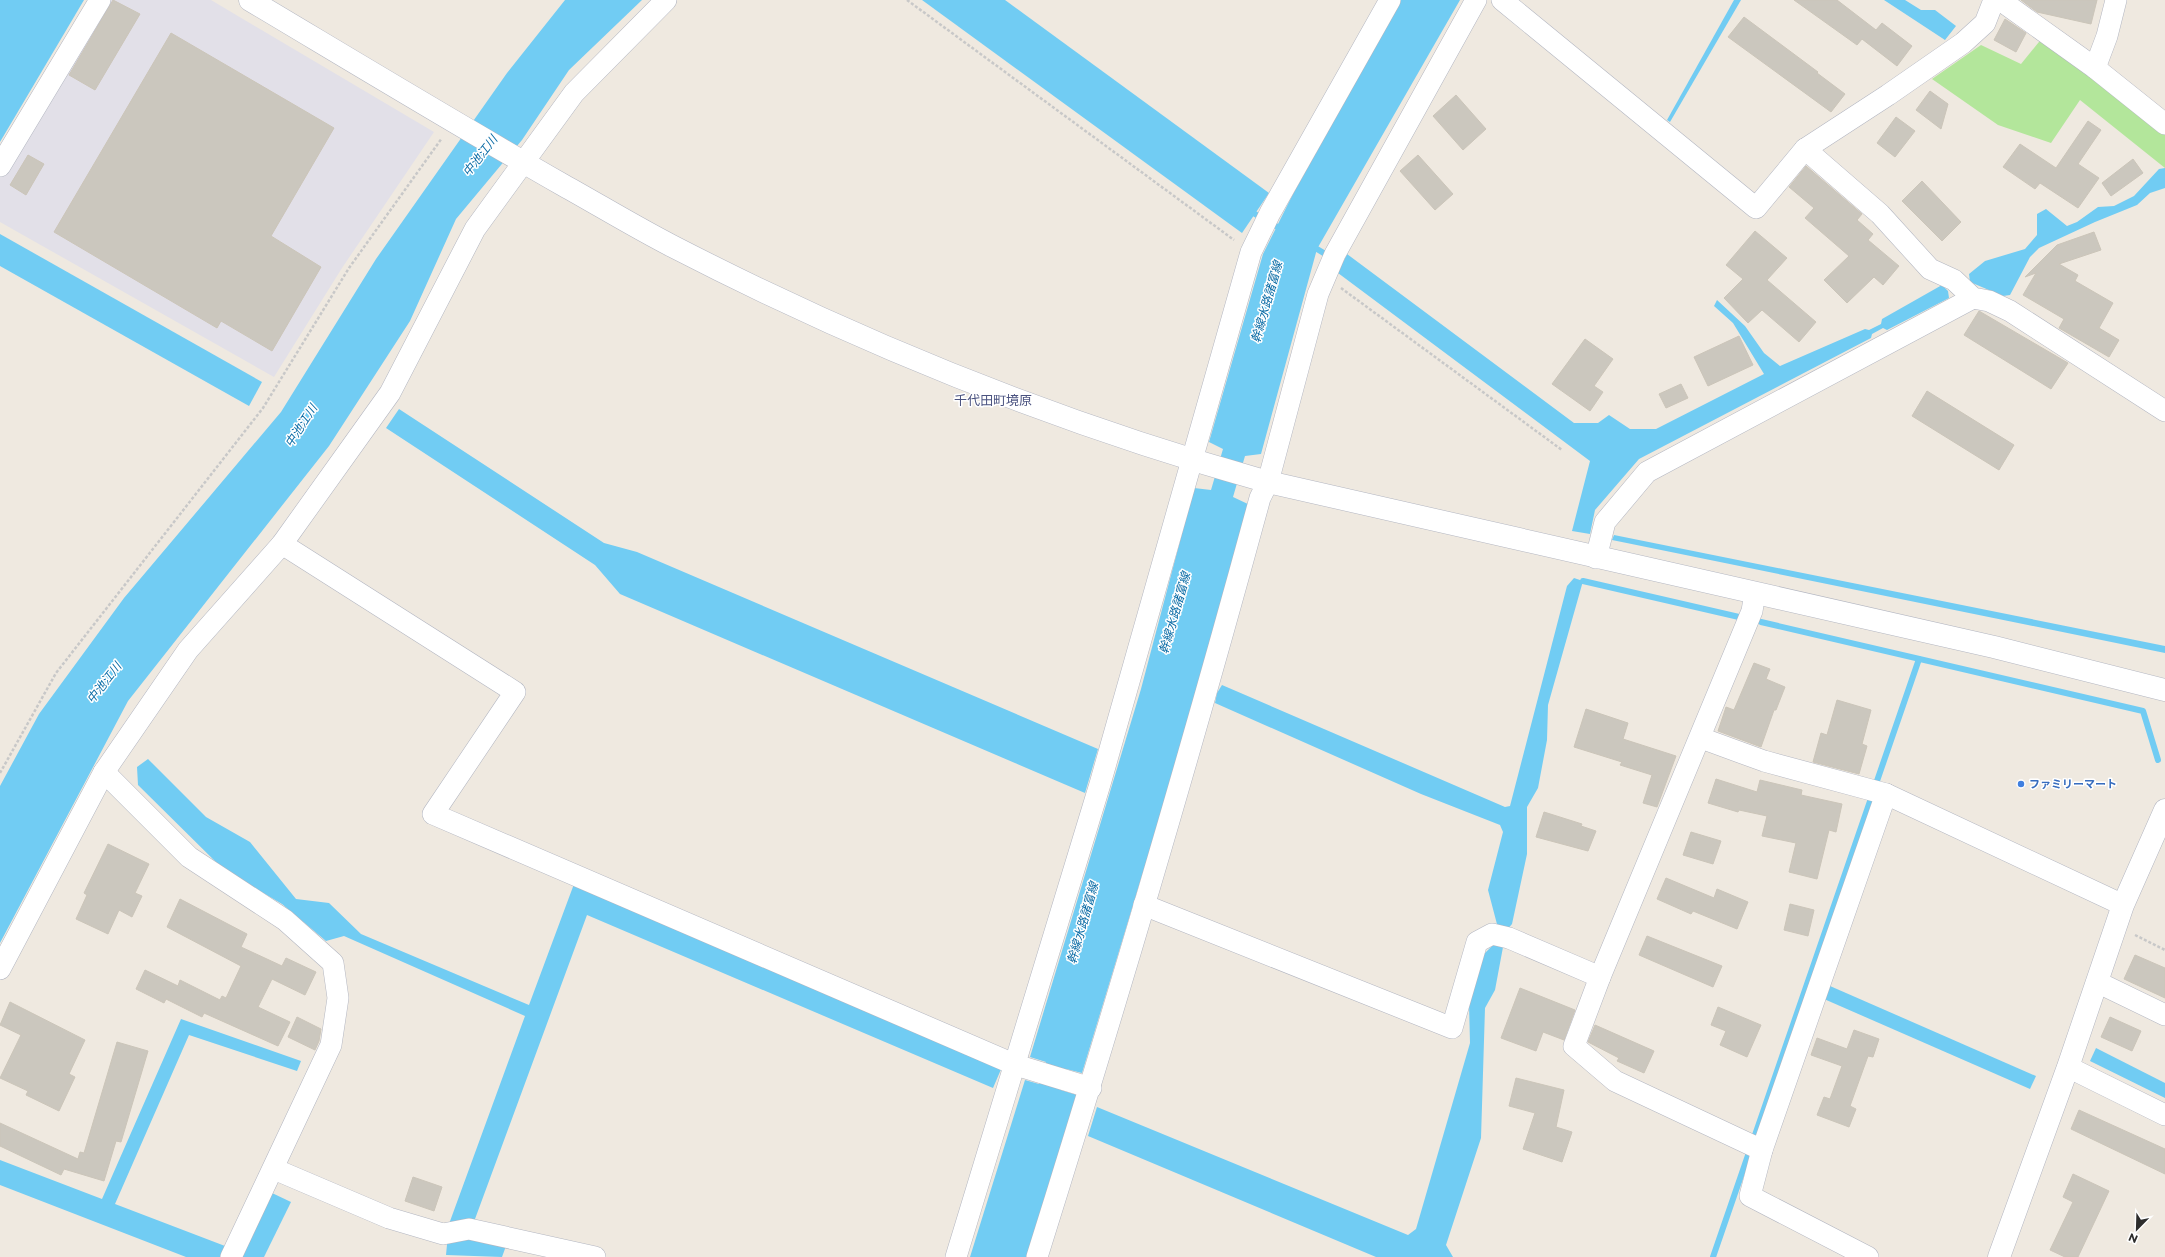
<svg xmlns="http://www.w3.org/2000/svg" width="2165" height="1257" viewBox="0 0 2165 1257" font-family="Montserrat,'Noto Sans JP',sans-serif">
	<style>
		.industrial { fill: #e2e0e8 }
		.green { fill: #b3e69b }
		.water { fill: #71ccf3 }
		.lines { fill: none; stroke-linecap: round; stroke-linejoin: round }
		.stream { stroke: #71ccf3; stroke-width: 6 }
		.building { fill: #cbc7be; stroke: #cbc5b9 }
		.minor-casing { stroke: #b3b6c1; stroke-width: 22 }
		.tertiary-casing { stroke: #b3b6c1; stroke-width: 23 }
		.path { stroke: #c8c8c8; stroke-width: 2.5; stroke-dasharray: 3 2; stroke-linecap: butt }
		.minor { stroke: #fff; stroke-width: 21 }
		.tertiary { stroke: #fff; stroke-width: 22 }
		.shop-dot { fill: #3f7fe0; stroke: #fff; stroke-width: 1.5 }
		.labels { text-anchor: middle; stroke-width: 3; stroke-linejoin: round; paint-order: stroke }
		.shop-label { font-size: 11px; font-weight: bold; fill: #366cbe; stroke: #fff; text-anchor: start }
		.water-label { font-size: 12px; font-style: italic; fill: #096ba5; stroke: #fff }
		.quarter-label { font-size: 13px; fill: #4b5380; stroke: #fff }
	</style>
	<rect width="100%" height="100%" fill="#efe9e0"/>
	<polygon class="industrial" points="91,0 211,0 434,132 342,268 274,377 0,222 0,154"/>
	<polygon class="green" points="2043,37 2165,115 2165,168 2080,100 2051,143 1998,125 1932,79 1981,45 2021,64"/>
	<g class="water">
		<polygon points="0,0 84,0 0,142"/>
		<polygon points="565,0 642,0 569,70 522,140 456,219 410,321 329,446 128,701 0,943 0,786 39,714 124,598 281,412 376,259 507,73"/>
		<polygon points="922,0 1005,0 1269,193 1242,233"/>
		<polygon points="1401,0 1460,0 1317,249 1261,454 1245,456 1233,497 1250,505 1199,688 1082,1073 1066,1069 1061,1090 1077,1095 1027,1257 970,1257 1025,1080 1039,1084 1046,1062 1030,1057 1141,689 1194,488 1211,490 1223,449 1209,442 1263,254 1293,194"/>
		<polygon points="1734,0 1741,0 1670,122 1667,120"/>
		<polygon points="1884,0 1905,0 1921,10 1935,10 1956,26 1945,40"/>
		<polygon points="2165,168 2165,188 2150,193 2137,205 2095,222 2039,248 2030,257 2010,295 2003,296 1970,282 1969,274 1985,261 2025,249 2037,235 2037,214 2046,209 2067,226 2077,222 2098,207 2114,206 2134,196 2159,169"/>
		<polygon points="0,234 262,382 249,406 0,266"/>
		<polygon points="1347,254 1574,423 1598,423 1609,415 1630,429 1656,429 1764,374 1733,323 1714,306 1717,300 1745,326 1764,353 1780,366 1865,329 1869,330 1881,324 1882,319 1942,285 1948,291 1949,298 1887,330 1883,328 1872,334 1871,338 1639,459 1595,510 1590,534 1572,531 1590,461 1338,273"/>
		<polygon points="399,409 604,543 637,552 1098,749 1085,793 620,594 595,565 386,428"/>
		<polygon points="1614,535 2165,646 2165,653 1612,540"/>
		<polygon points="1574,578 1583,581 1548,705 1547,740 1538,788 1527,807 1527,854 1512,924 1506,931 1495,990 1485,1008 1481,1138 1446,1245 1453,1257 1376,1257 1088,1136 1097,1107 1408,1235 1416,1229 1470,1043 1469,1003 1484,954 1493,945 1498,928 1488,890 1503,832 1500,825 1421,794 1215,703 1217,693 1222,685 1505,807 1510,806 1567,586"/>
		<polygon points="148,759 206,817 250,842 296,899 329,903 361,934 529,1005 574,884 1002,1067 993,1088 587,915 475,1219 465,1223 506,1246 502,1257 446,1255 449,1224 525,1016 344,936 326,941 282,904 224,870 138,785 137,767"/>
		<polygon points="1830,986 2036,1076 2030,1089 1824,999"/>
		<polygon points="181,1019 301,1061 297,1071 189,1035 115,1204 225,1246 220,1257 186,1257 0,1185 0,1160 102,1199"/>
		<polygon points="2096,1048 2165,1083 2165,1098 2090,1061"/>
		<polygon points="272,1193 291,1202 264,1257 241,1257"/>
	</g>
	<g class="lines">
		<g class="stream">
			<polyline points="1255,214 1276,226"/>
			<polyline points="1317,249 1342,264"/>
			<polyline points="1583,581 1739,617"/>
			<polyline points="1761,622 2143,711 2158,760"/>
			<polyline points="1713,1257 1919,659"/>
		</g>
	</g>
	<g class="building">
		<polygon points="113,0 140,14 95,90 69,75"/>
		<polygon points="1794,0 1837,0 1876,30 1882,23 1912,46 1897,66 1862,39 1857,45"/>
		<polygon points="2021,0 2097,0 2091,24 2037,12"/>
		<polygon points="1744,17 1818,72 1817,73 1845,94 1831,112 1728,37"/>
		<polygon points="2005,19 2026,33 2016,52 1994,40"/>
		<polygon points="171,33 334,128 271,236 321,267 272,351 221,321 217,328 54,232"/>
		<polygon points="1930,91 1948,104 1941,129 1916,110"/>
		<polygon points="1456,95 1486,129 1463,150 1433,116"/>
		<polygon points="1896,117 1915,131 1895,157 1877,143"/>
		<polygon points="2088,121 2101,130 2078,164 2099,178 2078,208 2040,183 2035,189 2003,167 2020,144 2056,168"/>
		<polygon points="28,155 44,164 26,195 10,185"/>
		<polygon points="1418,155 1453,194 1435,210 1400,171"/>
		<polygon points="2133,159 2143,173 2111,196 2102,183"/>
		<polygon points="1806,166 1862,214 1857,220 1873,234 1868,240 1899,266 1883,285 1874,277 1847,303 1824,280 1849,256 1805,218 1814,208 1789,187"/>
		<polygon points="1922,181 1961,222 1942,241 1902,201"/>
		<polygon points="1755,231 1787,258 1767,280 1816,322 1799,342 1762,310 1748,323 1724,298 1743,279 1726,265"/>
		<polygon points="2094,232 2101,250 2059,264 2078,275 2075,281 2113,303 2099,328 2119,340 2109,357 2059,328 2064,319 2023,295 2036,273 2025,277 2057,245"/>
		<polygon points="1979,311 2068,363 2051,389 1964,335"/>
		<polygon points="1739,336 1753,365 1708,386 1694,357"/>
		<polygon points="1585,339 1613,359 1594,386 1603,392 1590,411 1552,384"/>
		<polygon points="1681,384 1688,398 1666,408 1659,394"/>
		<polygon points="1927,391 2014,445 1999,470 1912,416"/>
		<polygon points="1754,663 1770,669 1766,679 1785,687 1776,710 1774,710 1761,747 1718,731 1726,707 1734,710"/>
		<polygon points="1837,700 1871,710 1862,744 1867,746 1859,774 1813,762 1821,733 1827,735"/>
		<polygon points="1586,709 1628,723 1623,739 1676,756 1657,807 1643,803 1652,775 1620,765 1622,762 1574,747"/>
		<polygon points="1716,779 1757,792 1760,780 1802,790 1801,795 1842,804 1836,832 1829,830 1817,879 1789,872 1796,843 1762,836 1767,816 1739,810 1738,812 1708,803"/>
		<polygon points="1544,812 1582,824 1581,826 1596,831 1588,851 1536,837"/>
		<polygon points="1691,832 1721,841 1713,864 1683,855"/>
		<polygon points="108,844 149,864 135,893 142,896 132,917 119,910 108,934 76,919 87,895 84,893"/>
		<polygon points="1666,878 1714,898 1717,889 1748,902 1737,929 1693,911 1691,914 1657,899"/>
		<polygon points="180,899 247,934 241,947 282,966 286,958 316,972 305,995 272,979 258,1007 290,1022 278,1046 204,1013 202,1017 166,999 164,1003 136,989 145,970 178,986 180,980 220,1000 222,996 226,998 241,966 167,927"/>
		<polygon points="1790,904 1814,910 1808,936 1784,930"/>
		<polygon points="1647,936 1722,966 1713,987 1639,955"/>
		<polygon points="2135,955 2165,968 2165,998 2124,979"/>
		<polygon points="1520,988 1575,1010 1564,1040 1543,1032 1536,1051 1501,1038"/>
		<polygon points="10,1002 85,1040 69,1074 75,1077 59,1111 26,1095 28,1091 0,1078 21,1035 0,1025"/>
		<polygon points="1718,1007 1761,1025 1747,1057 1720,1045 1726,1031 1711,1025"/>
		<polygon points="297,1017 321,1029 319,1041 315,1050 288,1037"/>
		<polygon points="2110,1017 2141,1031 2132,1051 2101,1037"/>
		<polygon points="1595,1025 1654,1051 1644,1073 1617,1061 1619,1058 1588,1042"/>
		<polygon points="1854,1030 1879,1039 1873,1057 1868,1056 1850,1106 1856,1109 1849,1127 1817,1115 1824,1097 1830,1099 1842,1066 1811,1055 1817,1038 1847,1049"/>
		<polygon points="117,1042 148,1051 121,1142 116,1141 104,1181 64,1169 61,1175 0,1146 0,1123 78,1159 80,1152 84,1153"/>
		<polygon points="1516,1078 1564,1090 1556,1127 1572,1132 1562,1162 1523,1149 1535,1113 1509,1106"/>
		<polygon points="2079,1110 2165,1149 2165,1174 2071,1129"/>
		<polygon points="2073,1174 2109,1191 2078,1257 2065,1257 2050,1250 2073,1202 2063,1197"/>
		<polygon points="413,1177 442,1187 434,1211 405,1201"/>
	</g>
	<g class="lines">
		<g class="minor-casing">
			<g id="minor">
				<polyline points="1502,0 1756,208 1805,149 1888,95 1963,43 1985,23 1994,0"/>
				<polyline points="2000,0 2095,68 2165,124"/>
				<polyline points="2095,68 2107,36 2116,0"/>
				<polyline points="1805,149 1880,214 1930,269 1954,280 1973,298 1989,301 2010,311 2165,411"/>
				<polyline points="0,166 100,0"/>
				<polyline points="282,544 515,692 433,814 1016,1065 1091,1088"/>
				<polyline points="1596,558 1605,522 1647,472 1973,298"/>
				<polyline points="1755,593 1752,611 1600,977 1574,1046 1615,1081 1762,1150"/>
				<polyline points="1701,738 1764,761 1886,794 2123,905"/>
				<polyline points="104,772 189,857 285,920 333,963 338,998 331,1045 231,1257"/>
				<polyline points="1144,905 1452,1028 1477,942 1492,934 1509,938 1600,977"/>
				<polyline points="0,969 104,772 188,650 282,544 390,393 475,229 574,93 666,0"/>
				<polyline points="2097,982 2165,1015"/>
				<polyline points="2068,1067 2165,1115"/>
				<polyline points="274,1169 389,1218 443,1234 469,1229 595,1257"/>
				<polyline points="956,1257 1100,784 1251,252 1270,213 1390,0"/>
				<path d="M1037,1257C1116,1005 1191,752 1260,498L1268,482L1318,294L1335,254L1476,0"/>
				<polyline points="1868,1257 1750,1196 1762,1150 1886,794"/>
			</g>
		</g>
		<g class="tertiary-casing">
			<g id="tertiary">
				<path d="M250,0C354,62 458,125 563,185C599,205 635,227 672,246C862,344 1061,424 1268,482L1994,647L2165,690"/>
				<polyline points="1999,1257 2068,1067 2123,905 2165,810"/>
			</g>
		</g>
		<g class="path">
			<polyline points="907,0 1234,240"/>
			<polyline points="1341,288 1562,450"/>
			<polyline points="0,773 56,673 263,408 349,268 442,138"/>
			<polyline points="2135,935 2165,950"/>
		</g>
		<use href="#minor" class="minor"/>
		<use href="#tertiary" class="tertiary"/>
	</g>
	<circle class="shop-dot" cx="2021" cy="784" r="4"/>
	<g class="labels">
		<g class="shop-label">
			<text x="2029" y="788">ファミリーマート</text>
		</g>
		<g class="water-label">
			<text transform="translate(480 156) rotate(-52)" y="4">中池江川</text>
			<text transform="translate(1267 302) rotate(-74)" y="4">幹線水路諸富線</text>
			<text transform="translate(301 426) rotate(-57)" y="4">中池江川</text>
			<text transform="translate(1175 613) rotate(-74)" y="4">幹線水路諸富線</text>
			<text transform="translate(104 683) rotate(-52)" y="4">中池江川</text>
			<text transform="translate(1083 923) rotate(-74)" y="4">幹線水路諸富線</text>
		</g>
		<g class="quarter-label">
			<text x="993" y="405">千代田町境原</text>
		</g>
	</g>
	<g transform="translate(2137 1229) rotate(203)" stroke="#ffffff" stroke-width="3" paint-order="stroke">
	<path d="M0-3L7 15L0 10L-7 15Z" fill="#2d2d2d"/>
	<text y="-6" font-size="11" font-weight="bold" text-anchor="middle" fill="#2d2d2d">N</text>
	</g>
</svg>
